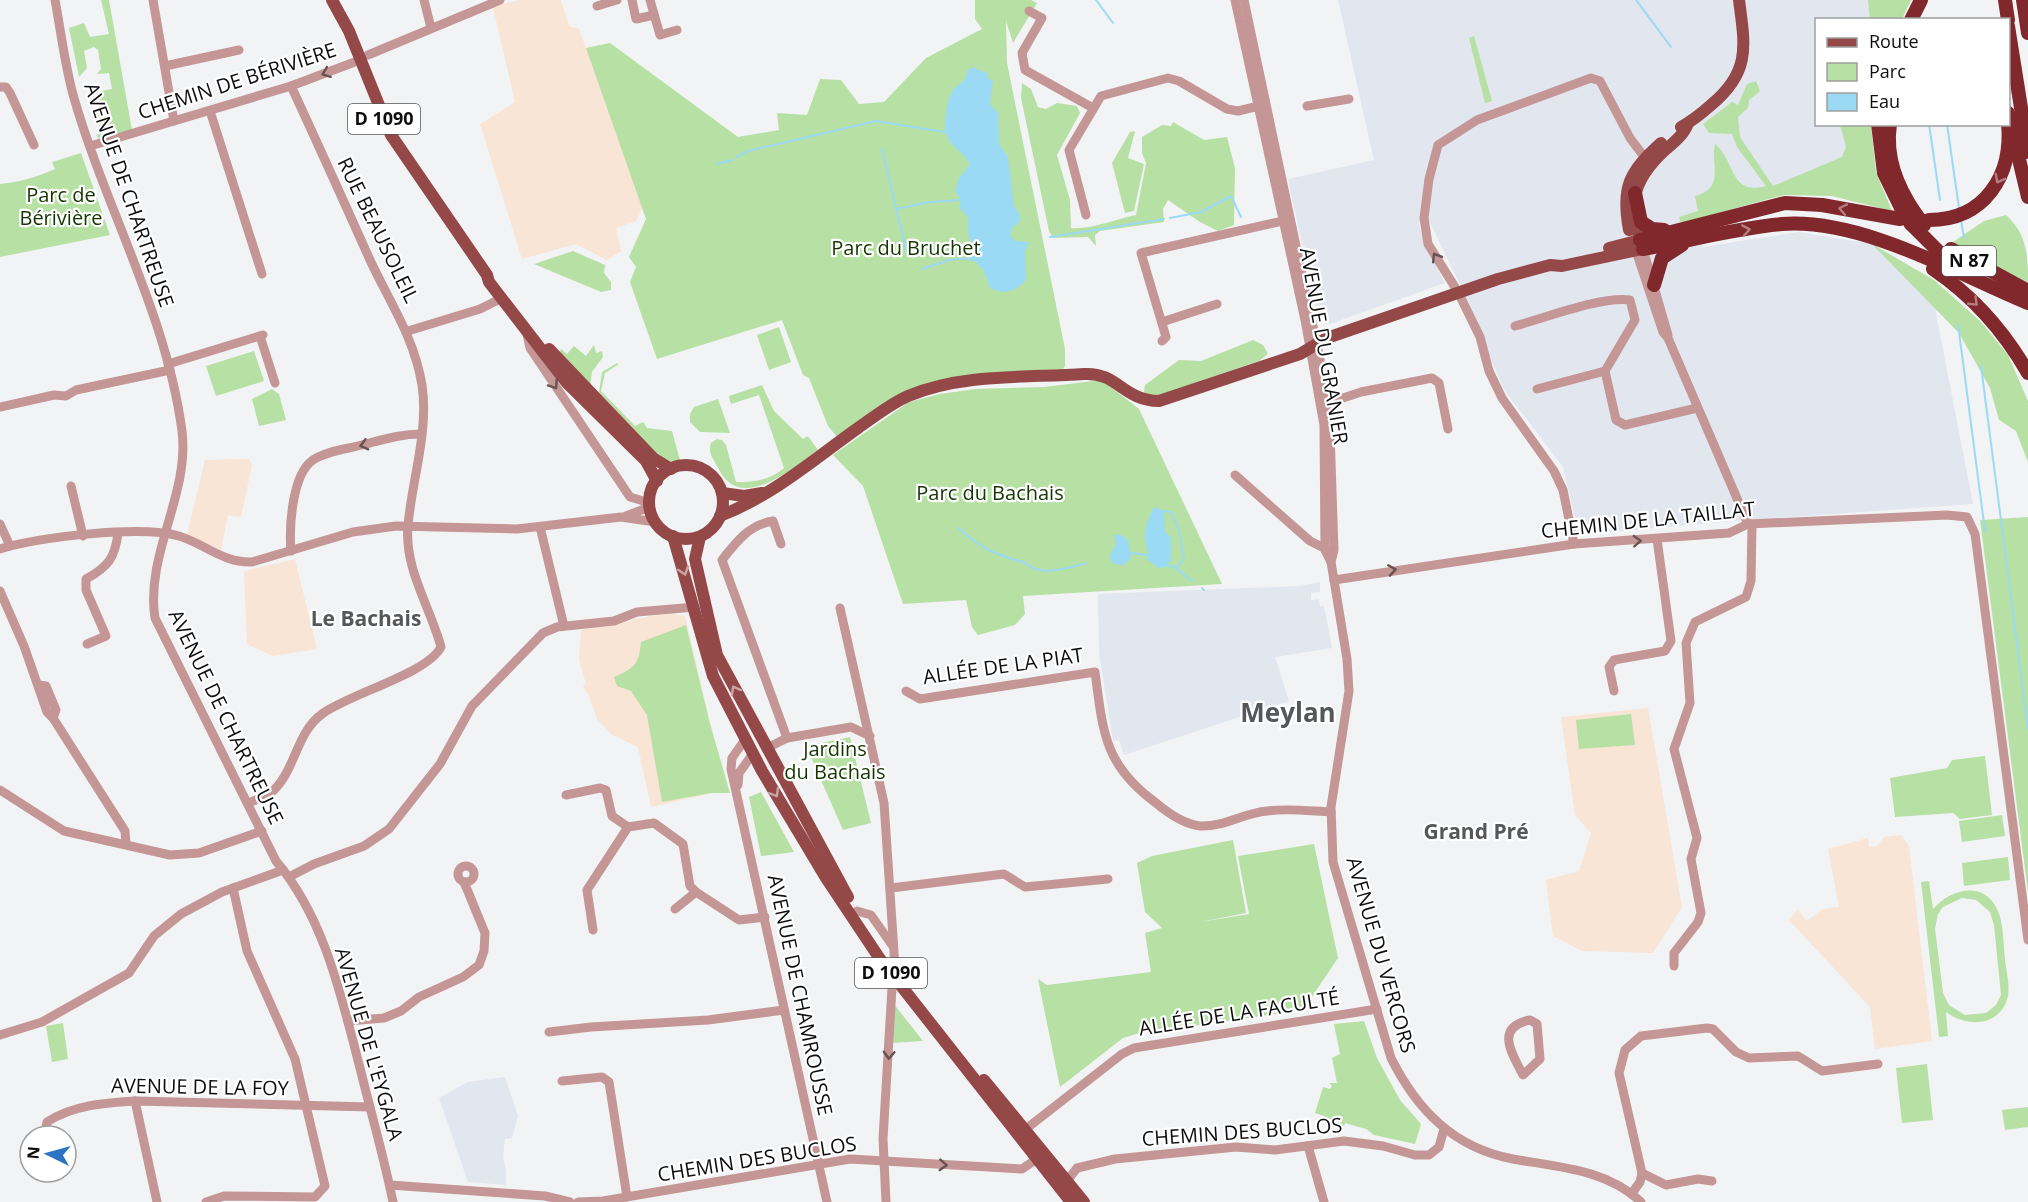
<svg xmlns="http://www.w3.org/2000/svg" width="2028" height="1202" viewBox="0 0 2028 1202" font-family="'Open Sans',sans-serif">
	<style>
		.built { fill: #e2e6ef }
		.education { fill: #f8e5d5 }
		.green { fill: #b7e0a4; fill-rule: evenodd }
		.water { fill: #9bdaf4 }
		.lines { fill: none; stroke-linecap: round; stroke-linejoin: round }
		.stream { stroke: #9bdaf4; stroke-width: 2 }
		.minor { stroke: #c49695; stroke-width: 9 }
		.major { stroke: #954848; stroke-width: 12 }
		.highway { stroke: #81282d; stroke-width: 14 }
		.highway-bridge { stroke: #81282d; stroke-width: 14 }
		.oneway { stroke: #685252 }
		.oneway2 { stroke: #b37e81 }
		.oneway3 { stroke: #caa4a4 }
		.labels { text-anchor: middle; stroke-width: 4.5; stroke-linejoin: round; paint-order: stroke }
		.shield { fill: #fff; stroke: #565656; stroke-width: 1.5 }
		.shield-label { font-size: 18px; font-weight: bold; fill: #0d0d0e }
		.street-label { font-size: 20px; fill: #0d0d0e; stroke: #fff }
		.park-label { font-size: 20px; fill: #143600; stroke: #fff }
		.neighbourhood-label { font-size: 21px; font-weight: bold; fill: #565758; stroke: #fff }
		.district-label { font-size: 26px; font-weight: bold; fill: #565758; stroke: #fff }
	</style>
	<rect width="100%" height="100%" fill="#f2f3f5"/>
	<g class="built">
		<polygon points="1338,0 1904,0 1897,19 1816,20 1816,124 1861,125 1845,175 1699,219 1702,247 1799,232 1872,244 1933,298 1973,504 1721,522 1579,535 1563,467 1504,390 1465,295 1421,204 1419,224 1426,247 1445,283 1330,324 1317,314 1288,179 1374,160"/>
		<polygon points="1320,582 1320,592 1311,593 1311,600 1319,599 1320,606 1324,606 1332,648 1275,657 1289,701 1124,755 1119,740 1113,741 1099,653 1098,594 1299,586"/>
		<polygon points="505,1077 518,1116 512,1138 505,1139 503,1157 506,1170 506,1185 468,1182 439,1098 468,1082"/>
	</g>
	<g class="education">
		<polygon points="518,0 561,0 569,26 579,29 586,48 610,43 677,137 636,221 616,228 621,251 607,260 576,244 522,259 480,124 515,102 493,7"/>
		<polygon points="249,459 252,465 241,517 228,515 221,550 187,535 205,460"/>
		<polygon points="295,559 317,649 273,656 247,644 244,571"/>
		<polygon points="667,613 685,616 726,790 651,807 638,747 612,735 597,719 589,696 583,686 586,684 579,659 581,630"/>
		<polygon points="1648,708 1682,907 1653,953 1582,951 1553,936 1546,880 1579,871 1591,833 1575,815 1561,717"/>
		<polygon points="1901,835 1909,846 1932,1041 1875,1049 1870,1007 1789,920 1798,909 1806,921 1823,909 1839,907 1828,849 1868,838 1869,847 1878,846 1884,837"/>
	</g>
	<g class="green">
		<polygon points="101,0 109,0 132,130 99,138 96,136 100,133 96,107 101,104 98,100 91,102 90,93 112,89 109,73 97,74 101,69 98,50 94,47 84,51 87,68 79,77 69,28 84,23 90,37 109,34"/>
		<polygon points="975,0 1031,0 1037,3 1013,43 1006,21 1007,63 1065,349 1065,366 1062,371 959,377 837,437 828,426 809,378 803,375 782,320 657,359 630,282 636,267 629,257 646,219 586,48 610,43 738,137 779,130 777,113 807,115 820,79 841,80 859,104 884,102 926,58 982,29 975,19"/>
		<polygon points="1868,0 1911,0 1902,19 1870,20"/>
		<polygon points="1474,36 1492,101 1485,103 1469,38"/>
		<path d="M1756,81L1760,91L1749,100L1748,108L1738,117L1740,137L1773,186L1842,157L1846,147L1840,125H1871L1876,172L1892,211L1832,196L1784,195L1681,223L1679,217L1698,211L1695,196C1726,188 1710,164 1715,144C1736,161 1729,196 1766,186L1737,147L1732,134L1709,133L1703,124L1732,102L1738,105L1747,84Z"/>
		<path d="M1022,83L1031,89L1038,107L1046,109L1057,103L1077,106L1080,113L1057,155L1070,200L1071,228C1089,230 1117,219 1136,215L1146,163L1142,153V137L1162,125L1171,126L1173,122L1204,140L1227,137L1235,168L1234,225L1218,231L1200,222L1168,200L1163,209L1164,222L1100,231L1095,235L1096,246L1088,237L1053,238L1049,231L1021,98Z"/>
		<polygon points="1135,131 1128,158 1144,164 1134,211 1125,213 1112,163 1130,132"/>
		<path d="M81,153L110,235L0,257V184C20,182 37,177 55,169L52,162Z"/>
		<path d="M2006,215C2027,234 2028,256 2028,283L1981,262L1953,242L1984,221Z"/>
		<polygon points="1872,244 1934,280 1981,322 2008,355 2028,401 2028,462 2016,431 1999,420 1990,388 1959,333"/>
		<polygon points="573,251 605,265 604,273 611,282 611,290 601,292 534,264"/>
		<polygon points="779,327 791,362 769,370 757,335"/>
		<polygon points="1253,340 1263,345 1268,354 1259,361 1153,397 1144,392 1145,385 1179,360 1201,361"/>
		<polygon points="594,345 596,353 602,351 603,357 592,372 590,388 559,353 561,349 567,354 574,346 586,356"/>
		<polygon points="254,351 264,381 216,396 206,366"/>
		<polygon points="617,363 619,364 605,373 601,391 635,426 643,422 647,428 672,431 680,460 666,462 660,458 599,392 602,372"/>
		<polygon points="1102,380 1139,409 1222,584 1023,596 1025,614 1015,625 978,635 972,627 966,600 903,604 863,486 833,455 909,402 940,394 975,389 1044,387"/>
		<path d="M762,385L774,411L803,439L808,436L818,450C792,469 740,514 718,468C714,460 707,452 711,443L717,439L722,440L726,445L736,482C755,482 770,480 784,468L759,395L731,404L729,396Z"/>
		<polygon points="272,389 279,394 286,420 259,426 252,399"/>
		<polygon points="718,399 730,433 700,432 690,422 690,414 694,407"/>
		<polygon points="2028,517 2028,892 1980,520"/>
		<path d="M686,625L709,720L730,793H711L662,802L647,715L631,691L617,686L614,677C634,668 639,665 641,642Z"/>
		<polygon points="1631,714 1635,745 1579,749 1576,720"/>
		<polygon points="850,737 871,823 843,830 806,746"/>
		<polygon points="1985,756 1992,815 1960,819 1953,813 1895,817 1890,778 1947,768 1952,760"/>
		<polygon points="761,792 794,852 761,856 749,797"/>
		<polygon points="2002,815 2005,836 1962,842 1959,821"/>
		<polygon points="1233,840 1246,913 1200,922 1249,914 1238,856 1314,844 1338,958 1303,1010 1136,1034 1123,1038 1060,1087 1038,979 1047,985 1151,972 1145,933 1162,928 1145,912 1137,863 1152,856"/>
		<polygon points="2008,857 2010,880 1964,886 1962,863"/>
		<path d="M1929,881L1933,909C1949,890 1983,879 1997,909C2004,923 2003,943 2005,959C2006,970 2010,984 2008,996C2001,1027 1967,1028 1946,1012L1948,1036L1939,1037L1921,882ZM1962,898L1976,900L1990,912L1994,925L2001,995L1996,1005L1986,1013L1965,1015L1949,1005L1943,993L1935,929L1938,914L1943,907Z"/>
		<polygon points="893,1003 923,1041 892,1043"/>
		<polygon points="1364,1021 1377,1058 1400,1100 1421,1124 1415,1144 1374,1135 1366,1129 1345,1123 1344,1126 1324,1119 1324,1116 1315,1113 1323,1087 1330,1089 1332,1086 1329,1083 1337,1083 1332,1058 1340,1054 1334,1024"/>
		<polygon points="63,1023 68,1059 52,1062 46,1026"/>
		<polygon points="1927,1064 1933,1120 1902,1123 1896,1068"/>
		<polygon points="2028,1107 2028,1127 2005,1130 2002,1110"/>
	</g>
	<g class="water">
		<path d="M972,67L987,73L988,79L993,80L990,104L998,113L999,144L1008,157L1014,206L1020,215V221L1012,228L1010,235L1015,241L1029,242L1025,251L1026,280C1015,292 1005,295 990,288L984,271L975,261H969L972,245L968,234V217L959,208L961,200L955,191L959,178L970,164C963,151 951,148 945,132C945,122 946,103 951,94C956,83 966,84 967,71Z"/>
		<path d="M1154,507L1164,511L1165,532L1171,537V561L1165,567L1159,568L1146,559L1149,555C1142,536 1145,525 1154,507Z"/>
		<path d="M1114,535H1121L1128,540L1131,558L1124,565L1114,564C1105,556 1113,552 1116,543Z"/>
	</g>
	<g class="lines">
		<g class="stream">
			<polyline points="1096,0 1113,23"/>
			<polyline points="1636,0 1671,47"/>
			<polyline points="1929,124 1940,200"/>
			<polyline points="1947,124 1959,208"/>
			<polyline points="882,149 907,254"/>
			<polyline points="737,157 748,151 876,121 945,132"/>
			<polyline points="717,164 732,160"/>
			<polyline points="896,209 930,202 961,200"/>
			<polyline points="1170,218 1201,212 1231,196 1241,217"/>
			<polyline points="1961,220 1964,238"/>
			<polyline points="1050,237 1164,219"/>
			<polyline points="922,269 949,260 969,258"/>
			<polyline points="1958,324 1985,531"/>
			<polyline points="1981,366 2028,729"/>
			<polyline points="1164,511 1171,512 1179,530 1184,559 1176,568 1192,581"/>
			<path d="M958,528C981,548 993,554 1023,562C1028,564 1031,568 1035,569C1049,574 1073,567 1086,563"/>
			<polyline points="1130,553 1149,555"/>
			<polyline points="1167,565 1176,568"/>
			<polyline points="1202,588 1204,590"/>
		</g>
		<g class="minor">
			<path d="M55,0C61,32 65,67 74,98C106,209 167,316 182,431C190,494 145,555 155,618L276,861C325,919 341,996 360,1068C371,1113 384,1157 393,1202"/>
			<polyline points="153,0 174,121"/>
			<polyline points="424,0 431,28"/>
			<polyline points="632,0 636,19 654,15"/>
			<polyline points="650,0 660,35 677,30"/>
			<path d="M1235,0L1305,320L1324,425L1325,550L1331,562L1347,659L1349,691L1331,807L1333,862L1391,1058C1417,1110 1454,1148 1513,1159C1558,1167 1606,1169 1641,1202"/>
			<polyline points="1244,0 1329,402 1334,550 1331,562"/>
			<polyline points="597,6 617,0"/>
			<polyline points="1029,11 1042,18 1022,53 1025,70 1093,108"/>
			<polyline points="368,55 500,0"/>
			<polyline points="165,66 239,50"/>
			<polyline points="0,87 6,87 10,93 34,145"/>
			<polyline points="1307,106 1349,99"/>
			<polyline points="210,111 262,274"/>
			<polyline points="90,146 291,86 360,60"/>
			<polyline points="1086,215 1069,150 1101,96 1168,78 1179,81 1227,109 1238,111 1263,105"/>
			<polyline points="1643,249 1668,335"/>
			<polyline points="1636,251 1663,332 1668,338 1748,524"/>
			<polyline points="1162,322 1217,304"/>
			<path d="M1515,326C1545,318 1601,296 1630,300L1635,320L1605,371"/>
			<polyline points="408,331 480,309 500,299"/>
			<polyline points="527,334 530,348 630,497 650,503"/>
			<polyline points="260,336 275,383"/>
			<polyline points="1162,341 1166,337 1141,253 1287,220"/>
			<polyline points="168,364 263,335"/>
			<polyline points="1537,389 1605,371 1616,420 1625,425 1697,408"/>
			<polyline points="1325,404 1361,392 1432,378 1439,383 1448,429"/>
			<polyline points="0,407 54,395 66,396 76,390 170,370"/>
			<polyline points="1235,475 1310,541 1328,550"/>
			<polyline points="71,486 83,536"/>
			<polyline points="626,516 644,509 650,503"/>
			<polyline points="0,524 10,546"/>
			<polyline points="540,527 564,626"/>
			<path d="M781,544L773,521C749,525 737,541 722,560L787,738"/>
			<polyline points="1574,544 1563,490 1554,471 1502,398 1489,371 1480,337 1458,292 1428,244 1424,218 1429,179 1438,145 1477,120 1591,78 1600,81 1630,138 1645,158"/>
			<path d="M0,549C39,537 141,525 179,536C205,544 223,563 252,562L353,532L396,526L517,529L621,517L655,522"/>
			<path d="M291,551C289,527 292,474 313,460C326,451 347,449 362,445C382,440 400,434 421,434"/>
			<polyline points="1334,580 1574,544 1729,533 1748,524 1947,515 1967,517 1975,534 2028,940"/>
			<polyline points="0,591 24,646 47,712 53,718 125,831 126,844"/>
			<polyline points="840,608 884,803 895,967"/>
			<path d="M87,644L106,636L86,590V579C108,567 115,558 118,533"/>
			<polyline points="39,685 46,686 56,710 53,718"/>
			<path d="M906,691L920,699L1095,672C1103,732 1104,765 1156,803C1168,813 1183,824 1200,826C1225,827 1243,813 1267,811C1287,808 1310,811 1331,812"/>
			<polyline points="1614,691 1609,667 1614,660 1665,651 1671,641 1657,539"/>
			<polyline points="744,741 732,758 731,769 827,1202"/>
			<polyline points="767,748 787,738 851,727 870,736"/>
			<polyline points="738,785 739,773 752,755"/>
			<polyline points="0,790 64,831 170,855 199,853 262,831"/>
			<polyline points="566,795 600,788 606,790 612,816 628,827"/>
			<path d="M248,803C256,800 267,796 273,791C296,769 296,733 322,714C351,693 427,674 441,647C430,606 404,569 408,525C412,480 429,431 422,385C414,337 390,303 370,260C344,202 318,144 291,86"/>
			<circle cx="466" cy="874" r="8"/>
			<polyline points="289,877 314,864 364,846 389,829 440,764 472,706 543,633 557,627 614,621 637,612 695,607"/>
			<polyline points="891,888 1004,874 1025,887 1108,879"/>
			<polyline points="675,909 696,892"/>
			<polyline points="857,911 871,915 892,945"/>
			<polyline points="593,930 587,890 628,827 654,823 683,844 690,886 696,892 739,920 765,917"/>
			<polyline points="1674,966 1674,953 1698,922 1701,913 1691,859 1697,838 1674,749 1690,703 1686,643 1695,622 1746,597 1751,581 1752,525"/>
			<path d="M1530,1020L1537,1024L1540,1059L1523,1075C1511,1052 1495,1027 1530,1020Z"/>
			<polyline points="348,1021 384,1018 401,1011 419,997 463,977 479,965 484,951 485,933 464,882"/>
			<polyline points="549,1032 591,1027 708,1020 784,1010"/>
			<polyline points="0,1035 42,1022 129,973 154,936 181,914 222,892 283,870"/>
			<polyline points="562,1081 602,1077 609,1082 627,1197"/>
			<polyline points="135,1101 157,1202"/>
			<polyline points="1022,1132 1122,1054 1134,1048 1377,1009"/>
			<path d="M44,1136L47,1122C73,1105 104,1103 135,1101L370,1107"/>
			<polyline points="1308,1146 1324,1202"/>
			<polyline points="46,1172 46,1175"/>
			<polyline points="1642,1173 1666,1185 1698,1179 1712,1181"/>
			<polyline points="1067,1181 1077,1168 1115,1159 1236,1147 1275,1150 1344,1141 1383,1146 1415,1155 1429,1155 1439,1147 1444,1129"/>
			<polyline points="390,1185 545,1196 570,1202"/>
			<polyline points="1632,1193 1640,1182 1642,1173 1619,1073 1625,1050 1641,1036 1707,1028 1713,1029 1736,1052 1749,1058 1798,1056 1822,1071 1878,1064"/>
			<polyline points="206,1202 224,1196 315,1197 325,1186 295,1059 247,951 233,888"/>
			<polyline points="578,1202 603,1201 850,1159 1022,1169 1041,1156"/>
			<polyline points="886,1202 883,1139 892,988 896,979"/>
		</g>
		<g class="major">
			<polyline points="332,0 349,31 391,135 487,275 489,282 567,383 646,461 657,481"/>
			<path d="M1681,127C1692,121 1702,113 1711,105C1751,72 1745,46 1739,0"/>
			<path d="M1629,230C1621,187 1629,172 1661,143"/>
			<polyline points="1609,248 1640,240"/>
			<polyline points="549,349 653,458 671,469"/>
			<circle cx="686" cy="502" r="37"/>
			<polyline points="722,493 744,496 762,493"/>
			<path d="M720,516C772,496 813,460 858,428C874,417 890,404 908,396C962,373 1027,378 1084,374C1118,372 1122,400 1159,401L1300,354L1327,338L1498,279L1550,265L1562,266L1643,249C1628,207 1630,183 1664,151C1673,143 1684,135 1688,123"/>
			<polyline points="673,536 713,676 762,771 826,878 880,959 1071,1202"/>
			<polyline points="700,537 695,559 717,655 848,897"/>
			<polyline points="984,1080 1084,1202"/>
		</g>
		<g class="highway">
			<polyline points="2005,0 2008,20"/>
			<polyline points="2023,0 2028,33"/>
			<polyline points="1911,20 1921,0"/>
			<polyline points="2008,26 2028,152"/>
			<polyline points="2008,113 2028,197"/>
			<polyline points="1878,124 1884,173 1903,212"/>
			<path d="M1890,124C1885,157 1897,186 1915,213"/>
			<polyline points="1635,193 1641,222 1652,229 1664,230"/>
			<path d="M1929,220C1985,220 2013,175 2008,123"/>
			<polyline points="1911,224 1940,253 1964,269"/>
			<polyline points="1640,240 1785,203 1822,205 1900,219"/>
			<path d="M1643,249C1689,241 1735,228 1782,224C1861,218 1956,273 2028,303"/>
			<polyline points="1951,249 2028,291"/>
			<path d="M1933,269C1973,296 2004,331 2028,373"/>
			<polyline points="1654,285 1662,258 1682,245"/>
		</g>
		<g class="highway-bridge">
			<polyline points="1903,212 1911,224"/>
			<polyline points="1915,213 1924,225"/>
		</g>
	</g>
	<defs><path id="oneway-chevron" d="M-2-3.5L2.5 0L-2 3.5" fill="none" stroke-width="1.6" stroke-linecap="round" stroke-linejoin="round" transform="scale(1.5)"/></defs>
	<g class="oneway">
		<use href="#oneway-chevron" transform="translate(326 73) rotate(159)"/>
		<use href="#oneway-chevron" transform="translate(1436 257) rotate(-122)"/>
		<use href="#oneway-chevron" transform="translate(554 385) rotate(56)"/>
		<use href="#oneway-chevron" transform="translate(364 445) rotate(165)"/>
		<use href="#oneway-chevron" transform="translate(1637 541) rotate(-3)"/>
		<use href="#oneway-chevron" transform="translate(1392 570) rotate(-9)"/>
		<use href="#oneway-chevron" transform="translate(889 1055) rotate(93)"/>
		<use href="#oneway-chevron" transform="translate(943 1165) rotate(3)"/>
	</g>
	<g class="oneway2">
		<use href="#oneway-chevron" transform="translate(1999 179) rotate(118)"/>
		<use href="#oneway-chevron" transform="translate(1843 209) rotate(-169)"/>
		<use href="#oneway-chevron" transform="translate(1746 230) rotate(-10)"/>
		<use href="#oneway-chevron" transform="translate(1974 302) rotate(44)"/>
	</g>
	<g class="oneway3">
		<use href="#oneway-chevron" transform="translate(684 571) rotate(72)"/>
		<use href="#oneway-chevron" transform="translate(735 690) rotate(-119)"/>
		<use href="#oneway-chevron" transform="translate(775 793) rotate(59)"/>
	</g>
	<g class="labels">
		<g class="shield">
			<rect x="348" y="104" width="72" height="30" rx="4.5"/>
			<rect x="1942" y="246" width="54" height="30" rx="4.5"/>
			<rect x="855" y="958" width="72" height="30" rx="4.5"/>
		</g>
		<g class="shield-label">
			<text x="384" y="125">D 1090</text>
			<text x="1969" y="267">N 87</text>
			<text x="891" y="979">D 1090</text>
		</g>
		<g class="street-label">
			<text transform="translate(237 81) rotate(-18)" y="7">CHEMIN DE BÉRIVIÈRE</text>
			<text transform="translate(129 195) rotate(71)" y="7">AVENUE DE CHARTREUSE</text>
			<text transform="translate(378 230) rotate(64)" y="7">RUE BEAUSOLEIL</text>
			<text transform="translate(1324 346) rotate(80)" y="7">AVENUE DU GRANIER</text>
			<text transform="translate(1648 520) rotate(-6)" y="7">CHEMIN DE LA TAILLAT</text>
			<text transform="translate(1003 666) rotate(-8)" y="7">ALLÉE DE LA PIAT</text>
			<text transform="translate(226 717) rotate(64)" y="7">AVENUE DE CHARTREUSE</text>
			<text transform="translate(1381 955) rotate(74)" y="7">AVENUE DU VERCORS</text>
			<text transform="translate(800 995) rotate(78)" y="7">AVENUE DE CHAMROUSSE</text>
			<text transform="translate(1239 1013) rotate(-9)" y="7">ALLÉE DE LA FACULTÉ</text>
			<text transform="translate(369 1044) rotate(74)" y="7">AVENUE DE L'EYGALA</text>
			<text transform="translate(200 1087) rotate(1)" y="7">AVENUE DE LA FOY</text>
			<text transform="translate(1242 1132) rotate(-4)" y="7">CHEMIN DES BUCLOS</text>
			<text transform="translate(757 1159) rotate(-9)" y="7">CHEMIN DES BUCLOS</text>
		</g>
		<g class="park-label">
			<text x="61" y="202">Parc de<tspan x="61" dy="23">Bérivière</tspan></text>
			<text x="906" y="255">Parc du Bruchet</text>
			<text x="990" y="500">Parc du Bachais</text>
			<text x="835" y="756">Jardins<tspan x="835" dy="23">du Bachais</tspan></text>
		</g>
		<g class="neighbourhood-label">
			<text x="366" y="626">Le Bachais</text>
			<text x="1476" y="839">Grand Pré</text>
		</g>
		<g class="district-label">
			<text x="1288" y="722">Meylan</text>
		</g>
	</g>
	<rect x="1815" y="18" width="195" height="108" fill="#ffffff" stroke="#9e9e9f" stroke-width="1.5"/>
	<rect x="1827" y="38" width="30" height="9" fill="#954848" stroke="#9e9e9f" stroke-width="1.5"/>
	<text x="1869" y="48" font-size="18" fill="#0d0d0e">Route</text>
	<rect x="1827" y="63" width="30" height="18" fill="#b7e0a4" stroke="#9e9e9f" stroke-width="1.5"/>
	<text x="1869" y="78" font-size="18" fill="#0d0d0e">Parc</text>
	<rect x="1827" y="93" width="30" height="18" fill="#9bdaf4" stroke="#9e9e9f" stroke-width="1.5"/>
	<text x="1869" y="108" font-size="18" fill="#0d0d0e">Eau</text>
	<g transform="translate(48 1154) rotate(275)"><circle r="28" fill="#ffffff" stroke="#9e9e9f" stroke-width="1.5"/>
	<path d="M0-4.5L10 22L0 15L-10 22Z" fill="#2b73c3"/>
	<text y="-9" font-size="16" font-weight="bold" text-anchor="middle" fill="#0d0d0e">N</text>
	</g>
</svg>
